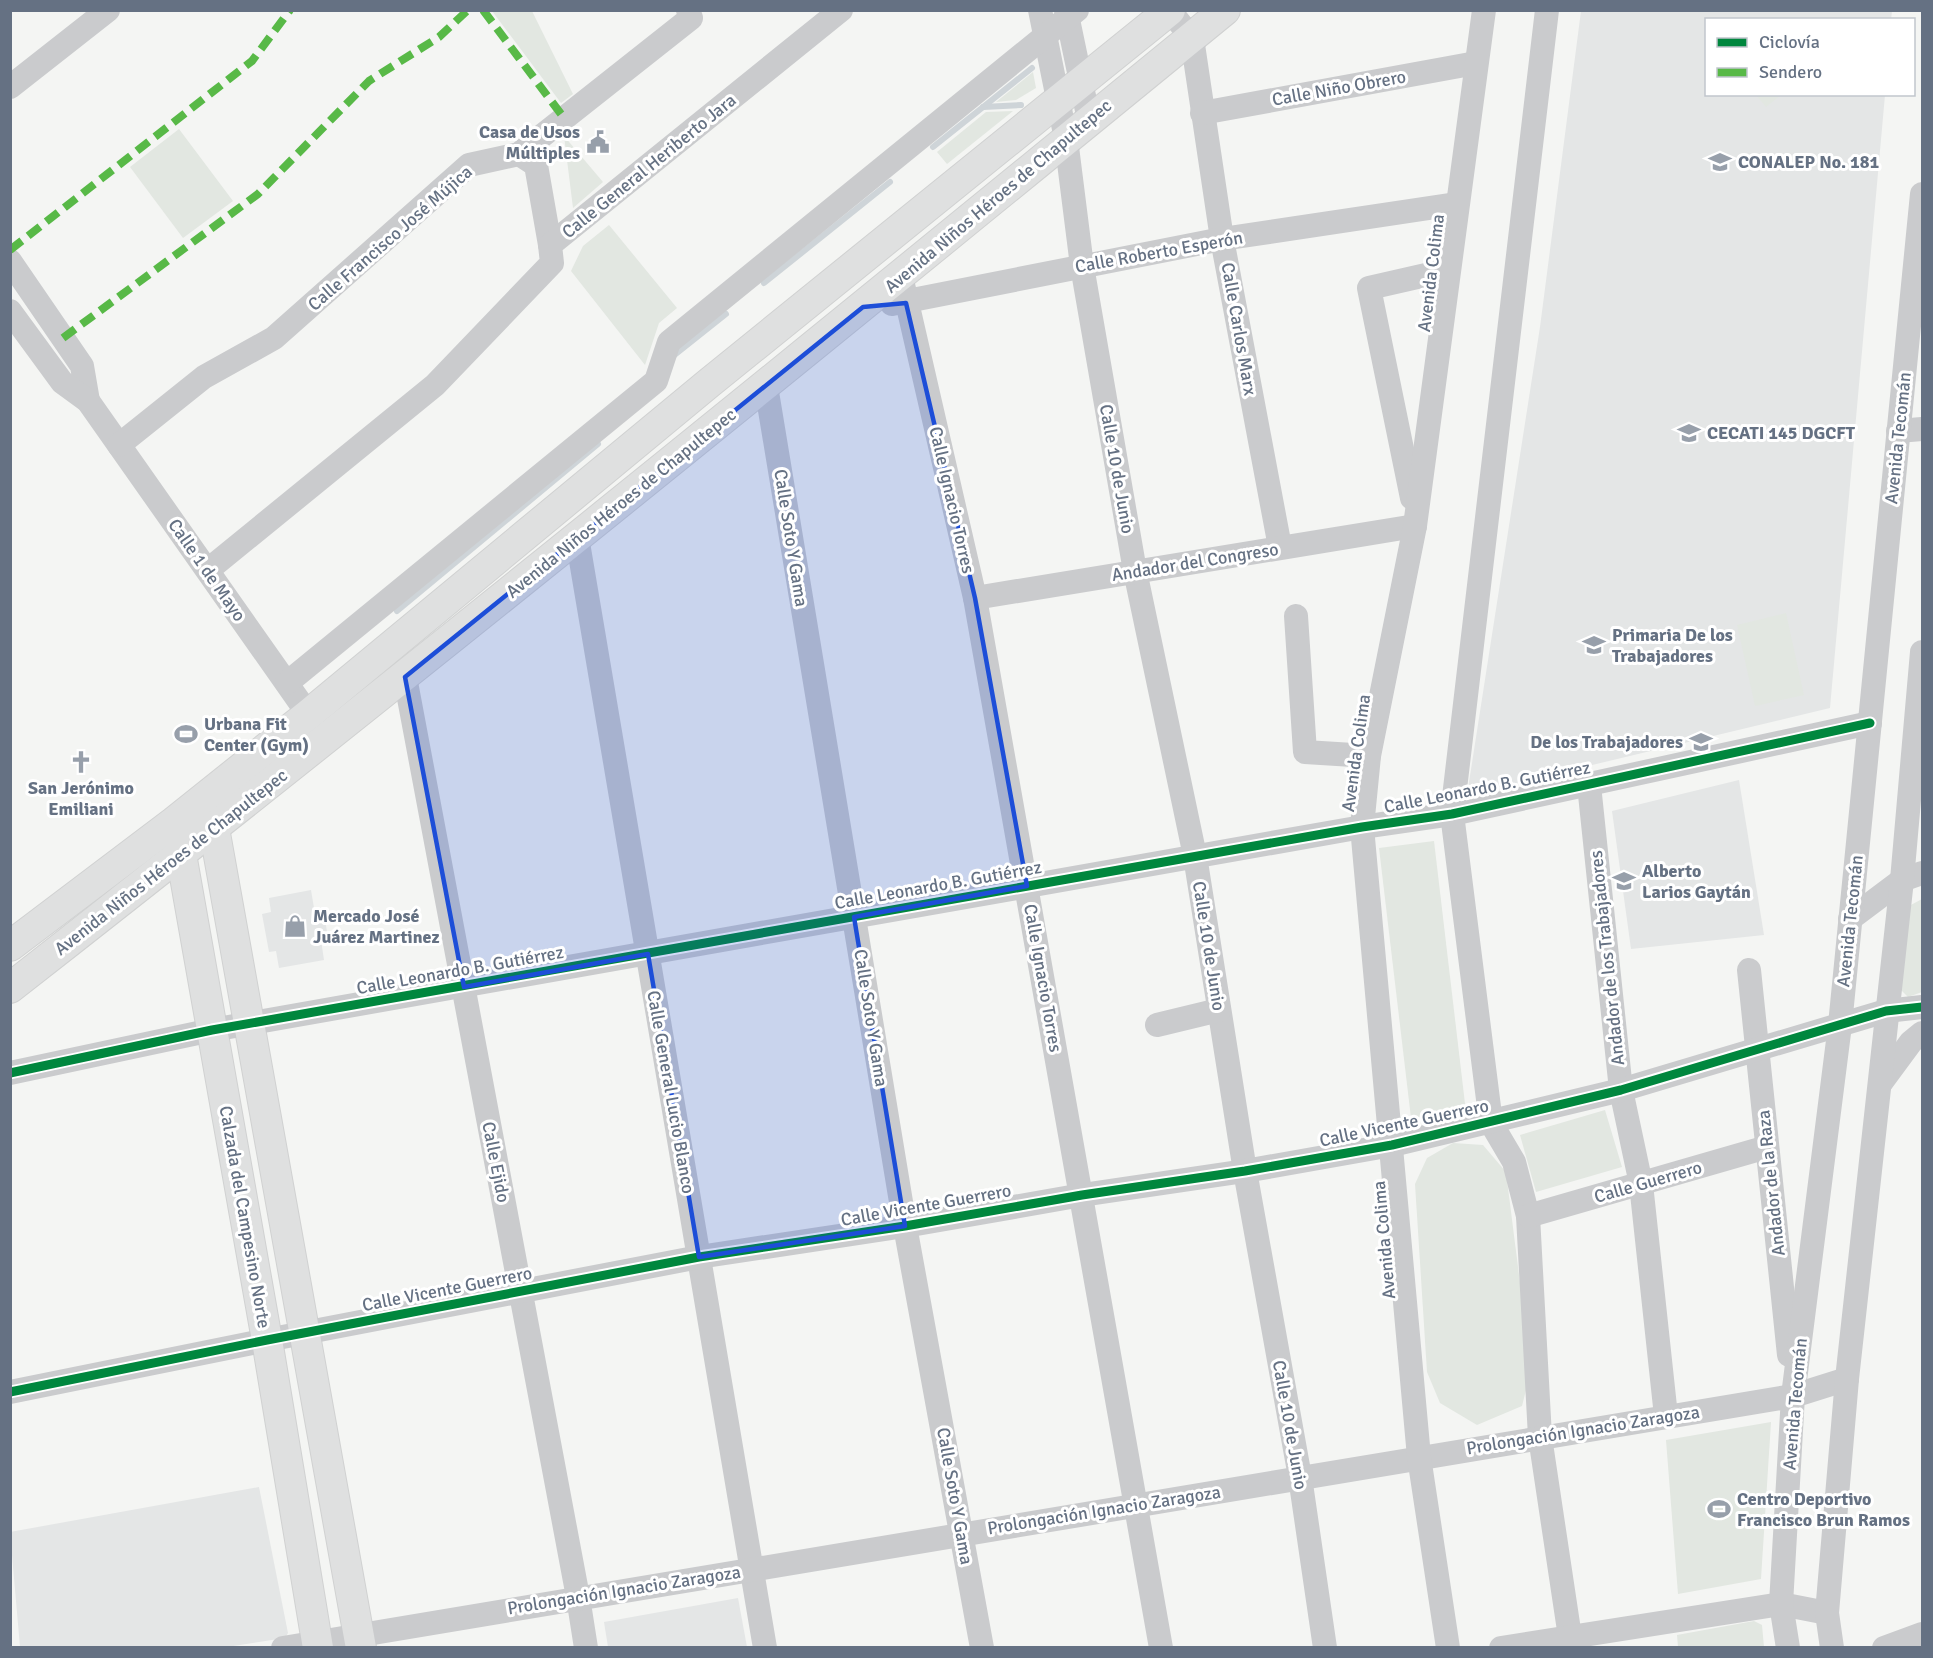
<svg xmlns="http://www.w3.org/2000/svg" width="1933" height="1658" viewBox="0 0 1933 1658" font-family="Signika,sans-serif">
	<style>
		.built { fill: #e4e6e6 }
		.green { fill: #e2e7e1 }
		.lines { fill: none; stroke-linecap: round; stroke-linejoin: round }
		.stream { stroke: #ced4d8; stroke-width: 6 }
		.major-casing { stroke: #d0d1d1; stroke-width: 32 }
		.minor { stroke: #cacbcd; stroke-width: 24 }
		.major { stroke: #dfe0e0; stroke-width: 30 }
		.quiet { stroke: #58b947; stroke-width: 8; stroke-dasharray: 15 8; stroke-linecap: butt }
		.cycleway-casing { stroke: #fff; stroke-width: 13 }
		.cycleway { stroke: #00873e; stroke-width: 9 }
		.marked { fill: #1d4ed8; fill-opacity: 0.2; stroke: #1d4ed8; stroke-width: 4.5; stroke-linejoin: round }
		.labels { text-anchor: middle; stroke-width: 6; stroke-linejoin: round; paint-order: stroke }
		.street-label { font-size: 18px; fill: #657183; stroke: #fff }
		.poi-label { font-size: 18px; font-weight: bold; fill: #657183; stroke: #fff; text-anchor: start }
	</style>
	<rect width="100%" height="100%" fill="#f4f5f3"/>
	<g class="built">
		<polygon points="1581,11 1892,11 1891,20 1706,20 1706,94 1885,95 1830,708 1467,795 1540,327"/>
		<polygon points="1739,780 1764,935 1631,949 1612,811"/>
		<polygon points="311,890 314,908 323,907 328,938 321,940 324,960 279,968 276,951 269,952 262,914 271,912 269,898"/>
		<polygon points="259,1487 288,1633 285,1638 227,1647 20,1647 10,1532"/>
		<polygon points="738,1598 747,1647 608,1647 604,1622"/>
	</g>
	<g class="green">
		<polygon points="492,11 532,11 573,94 561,103"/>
		<polygon points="1033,72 1036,88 1016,100 996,102"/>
		<polygon points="1756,95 1781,95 1766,107"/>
		<polygon points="1013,111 947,164 937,152 986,112"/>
		<polygon points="179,129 233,201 183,238 130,167"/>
		<polygon points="564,136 603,182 573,208"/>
		<polygon points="609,225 677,308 659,323 645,365 571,271 583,246"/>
		<polygon points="1786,613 1804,695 1755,706 1737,625"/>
		<polygon points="1434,841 1466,1112 1411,1118 1379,848"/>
		<polygon points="1922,899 1922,992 1908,997 1901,990 1909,906"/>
		<polygon points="1605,1110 1622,1167 1536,1192 1520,1135"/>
		<polygon points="1453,1143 1483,1145 1506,1172 1531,1370 1522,1406 1477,1425 1440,1403 1427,1372 1415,1184 1427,1158"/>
		<polygon points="1771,1422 1761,1579 1678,1594 1666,1440"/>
		<polygon points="1754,1621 1762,1625 1764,1647 1678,1647 1677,1635"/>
	</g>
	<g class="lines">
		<g class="stream">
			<polyline points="983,107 1021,105"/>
			<polyline points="933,147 1032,68"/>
			<polyline points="764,283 890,182"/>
			<polyline points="672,357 726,314"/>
			<polyline points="397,611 598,444"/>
		</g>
		<g class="major-casing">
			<g id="major">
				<polyline points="214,828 361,1648"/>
				<polyline points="178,837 267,1340 318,1648"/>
				<polyline points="10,946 174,822 309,714 709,383 1170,10"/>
				<path d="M10,988C420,667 823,339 1225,10"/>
			</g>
		</g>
		<g class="minor">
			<polyline points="1040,10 1066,139 1082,266 1135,571 1195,856 1245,1171 1300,1477 1325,1648"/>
			<polyline points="1066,10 1089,120"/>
			<polyline points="1547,10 1452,814 1491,1123 1514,1162 1528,1216 1540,1437 1570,1637"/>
			<polyline points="1170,11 1192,38 1222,239 1280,547"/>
			<polyline points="10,87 108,10"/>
			<polyline points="1202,113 1476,63"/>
			<polyline points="519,154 536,165 550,245"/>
			<polyline points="10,261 82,366 88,401"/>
			<polyline points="901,276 975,598 1161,1648"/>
			<polyline points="892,304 1222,239 1456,204"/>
			<polyline points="10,311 62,382 88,401 318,728"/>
			<polyline points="766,386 905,1226 982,1648"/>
			<polyline points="1898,431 1922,429"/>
			<polyline points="119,445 204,377 274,338 469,165 519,154 691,18 688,10"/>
			<polyline points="1412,498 1369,288 1448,270"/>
			<polyline points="577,537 765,1648"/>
			<polyline points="208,570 435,385 552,263 550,245 841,10"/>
			<polyline points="975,598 1415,526"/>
			<polyline points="1296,616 1305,752 1369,756"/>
			<polyline points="405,677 578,1597 586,1648"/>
			<polyline points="287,683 656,381 669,342 1077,10"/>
			<polyline points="1589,785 1621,1090 1641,1184 1666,1416"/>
			<polyline points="1850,919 1902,880 1922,873"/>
			<polyline points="1749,970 1789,1355"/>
			<polyline points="1157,1025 1219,1010"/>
			<polyline points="10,1073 212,1030 1362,827 1452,814 1870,723"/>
			<polyline points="1880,1084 1911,1042 1922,1033"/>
			<polyline points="1528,1216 1767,1147"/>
			<polyline points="10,1392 267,1340 699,1257 905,1226 1082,1195 1245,1171 1392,1145 1621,1090 1886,1011 1922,1007"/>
			<polyline points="283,1648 1793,1396 1847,1379"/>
			<polyline points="1448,1648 1419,1457 1362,827 1369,756 1415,526 1484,10"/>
			<polyline points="1501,1648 1781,1604 1827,1613"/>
			<polyline points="1788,1648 1781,1604 1793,1396 1840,1025 1922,194"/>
			<polyline points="1832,1648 1827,1613 1847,1379 1902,880 1922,652"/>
			<polyline points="1884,1648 1922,1634"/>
		</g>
		<use href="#major" class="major"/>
		<g class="quiet">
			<polyline points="483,10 564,118"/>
			<polyline points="10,250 252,61 290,10"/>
			<polyline points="63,338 258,194 369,81 439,37 468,10"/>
		</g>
		<g class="cycleway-casing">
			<g id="cycleway">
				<polyline points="10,1073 212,1030 1362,827 1452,814 1870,723"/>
				<polyline points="10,1392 267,1340 699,1257 905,1226 1082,1195 1245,1171 1392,1145 1621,1090 1886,1011 1922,1007"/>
			</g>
		</g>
		<use href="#cycleway" class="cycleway"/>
	</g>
	<path class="marked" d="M906,303L975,598L1027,886L854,917L905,1226L699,1257L648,954L464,987L405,677L863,307Z"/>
	<defs>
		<g id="civic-bare" transform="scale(1.8)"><path d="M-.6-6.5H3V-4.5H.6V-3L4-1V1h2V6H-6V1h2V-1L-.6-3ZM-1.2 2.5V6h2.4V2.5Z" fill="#979faa" stroke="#fff" stroke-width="2.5" paint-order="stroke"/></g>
		<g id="university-bare" transform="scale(1.8)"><path d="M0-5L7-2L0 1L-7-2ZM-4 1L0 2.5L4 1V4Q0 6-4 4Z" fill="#979faa" stroke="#fff" stroke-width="2.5" paint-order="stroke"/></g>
		<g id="school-bare" transform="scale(1.8)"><path d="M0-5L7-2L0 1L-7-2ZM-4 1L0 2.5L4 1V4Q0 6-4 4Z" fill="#979faa" stroke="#fff" stroke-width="2.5" paint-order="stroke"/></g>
		<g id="stadium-bare" transform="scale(1.8)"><path d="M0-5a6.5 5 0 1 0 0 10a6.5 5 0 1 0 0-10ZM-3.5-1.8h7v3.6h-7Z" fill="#979faa" stroke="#fff" stroke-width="2.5" paint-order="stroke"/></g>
		<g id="church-bare" transform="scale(1.8)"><path d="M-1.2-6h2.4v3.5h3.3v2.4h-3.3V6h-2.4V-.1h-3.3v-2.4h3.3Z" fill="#979faa" stroke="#fff" stroke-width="2.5" paint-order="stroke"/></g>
		<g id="shop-bare" transform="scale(1.8)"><path d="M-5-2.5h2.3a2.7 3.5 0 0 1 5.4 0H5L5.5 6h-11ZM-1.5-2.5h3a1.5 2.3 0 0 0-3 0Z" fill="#979faa" stroke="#fff" stroke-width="2.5" paint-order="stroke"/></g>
	</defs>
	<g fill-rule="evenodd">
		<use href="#civic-bare" x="598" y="142"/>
		<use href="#university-bare" x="1720" y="162"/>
		<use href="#university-bare" x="1689" y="433"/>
		<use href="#school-bare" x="1594" y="645"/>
		<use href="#stadium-bare" x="186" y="734"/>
		<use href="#school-bare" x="1701" y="742"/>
		<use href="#church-bare" x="81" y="762"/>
		<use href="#school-bare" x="1624" y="881"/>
		<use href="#shop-bare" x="295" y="926"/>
		<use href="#stadium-bare" x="1719" y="1509"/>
	</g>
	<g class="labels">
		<g class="street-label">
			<text transform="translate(1339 88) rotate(-10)" y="6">Calle Niño Obrero</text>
			<text transform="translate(649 166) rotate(-39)" y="6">Calle General Heriberto Jara</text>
			<text transform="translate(998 196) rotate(-40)" y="6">Avenida Niños Héroes de Chapultepec</text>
			<text transform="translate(390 238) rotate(-41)" y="6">Calle Francisco José Mújica</text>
			<text transform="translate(1159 252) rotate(-10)" y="6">Calle Roberto Esperón</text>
			<text transform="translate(1431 273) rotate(-83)" y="6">Avenida Colima</text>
			<text transform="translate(1239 329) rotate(80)" y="6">Calle Carlos Marx</text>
			<text transform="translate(1898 438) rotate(-84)" y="6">Avenida Tecomán</text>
			<text transform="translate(1117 469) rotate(80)" y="6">Calle 10 de Junio</text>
			<text transform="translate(952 500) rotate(77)" y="6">Calle Ignacio Torres</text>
			<text transform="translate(621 503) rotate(-39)" y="6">Avenida Niños Héroes de Chapultepec</text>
			<text transform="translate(791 538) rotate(81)" y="6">Calle Soto Y Gama</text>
			<text transform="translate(1195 562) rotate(-9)" y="6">Andador del Congreso</text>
			<text transform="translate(207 570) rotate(55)" y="6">Calle 1 de Mayo</text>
			<text transform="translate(1356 753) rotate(-82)" y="6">Avenida Colima</text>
			<text transform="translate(1487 787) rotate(-11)" y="6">Calle Leonardo B. Gutiérrez</text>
			<text transform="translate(171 862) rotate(-38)" y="6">Avenida Niños Héroes de Chapultepec</text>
			<text transform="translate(938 885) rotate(-10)" y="6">Calle Leonardo B. Gutiérrez</text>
			<text transform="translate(1850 921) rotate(-84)" y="6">Avenida Tecomán</text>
			<text transform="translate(1209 946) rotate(81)" y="6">Calle 10 de Junio</text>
			<text transform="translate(1607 958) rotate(-96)" y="6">Andador de los Trabajadores</text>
			<text transform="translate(460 970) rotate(-10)" y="6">Calle Leonardo B. Gutiérrez</text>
			<text transform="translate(1043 978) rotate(80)" y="6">Calle Ignacio Torres</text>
			<text transform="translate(871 1018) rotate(81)" y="6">Calle Soto Y Gama</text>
			<text transform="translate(671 1092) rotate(80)" y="6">Calle General Lucio Blanco</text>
			<text transform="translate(1404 1123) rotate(-12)" y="6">Calle Vicente Guerrero</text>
			<text transform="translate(496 1162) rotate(79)" y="6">Calle Ejido</text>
			<text transform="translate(1648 1182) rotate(-16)" y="6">Calle Guerrero</text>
			<text transform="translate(1771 1183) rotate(-96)" y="6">Andador de la Raza</text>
			<text transform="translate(926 1205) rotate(-10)" y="6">Calle Vicente Guerrero</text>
			<text transform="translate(245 1217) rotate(80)" y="6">Calzada del Campesino Norte</text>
			<text transform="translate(1384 1240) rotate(-95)" y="6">Avenida Colima</text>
			<text transform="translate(447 1289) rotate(-11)" y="6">Calle Vicente Guerrero</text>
			<text transform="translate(1795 1404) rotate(-85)" y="6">Avenida Tecomán</text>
			<text transform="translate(1290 1425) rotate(80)" y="6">Calle 10 de Junio</text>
			<text transform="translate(1583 1430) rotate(-9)" y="6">Prolongación Ignacio Zaragoza</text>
			<text transform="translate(955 1496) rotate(80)" y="6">Calle Soto Y Gama</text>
			<text transform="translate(1104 1510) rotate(-9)" y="6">Prolongación Ignacio Zaragoza</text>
			<text transform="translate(624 1590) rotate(-9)" y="6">Prolongación Ignacio Zaragoza</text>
		</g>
		<g class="poi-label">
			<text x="580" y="138" text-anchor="end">Casa de Usos<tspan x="580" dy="21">Múltiples</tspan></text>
			<text x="1738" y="168">CONALEP No. 181</text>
			<text x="1707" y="439">CECATI 145 DGCFT</text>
			<text x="1612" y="641">Primaria De los<tspan x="1612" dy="21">Trabajadores</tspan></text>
			<text x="204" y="730">Urbana Fit<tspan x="204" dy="21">Center (Gym)</tspan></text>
			<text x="1683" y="748" text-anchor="end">De los Trabajadores</text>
			<text x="81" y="794" text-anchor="middle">San Jerónimo<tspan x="81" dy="21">Emiliani</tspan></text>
			<text x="1642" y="877">Alberto<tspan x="1642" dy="21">Larios Gaytán</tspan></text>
			<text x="313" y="922">Mercado José<tspan x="313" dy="21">Juárez Martinez</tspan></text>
			<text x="1737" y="1505">Centro Deportivo<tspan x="1737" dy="21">Francisco Brun Ramos</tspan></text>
		</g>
	</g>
	<rect width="1933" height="1658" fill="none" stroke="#657183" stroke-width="24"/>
	<rect x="1705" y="18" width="210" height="78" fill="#ffffff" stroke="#c1c6cd" stroke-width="1.5"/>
	<rect x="1717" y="38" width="30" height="9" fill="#00873e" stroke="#c1c6cd" stroke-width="1.5"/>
	<text x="1759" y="48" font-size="18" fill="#657183">Ciclovía</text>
	<rect x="1717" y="68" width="30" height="9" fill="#58b947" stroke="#c1c6cd" stroke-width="1.5"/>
	<text x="1759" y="78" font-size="18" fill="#657183">Sendero</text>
</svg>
